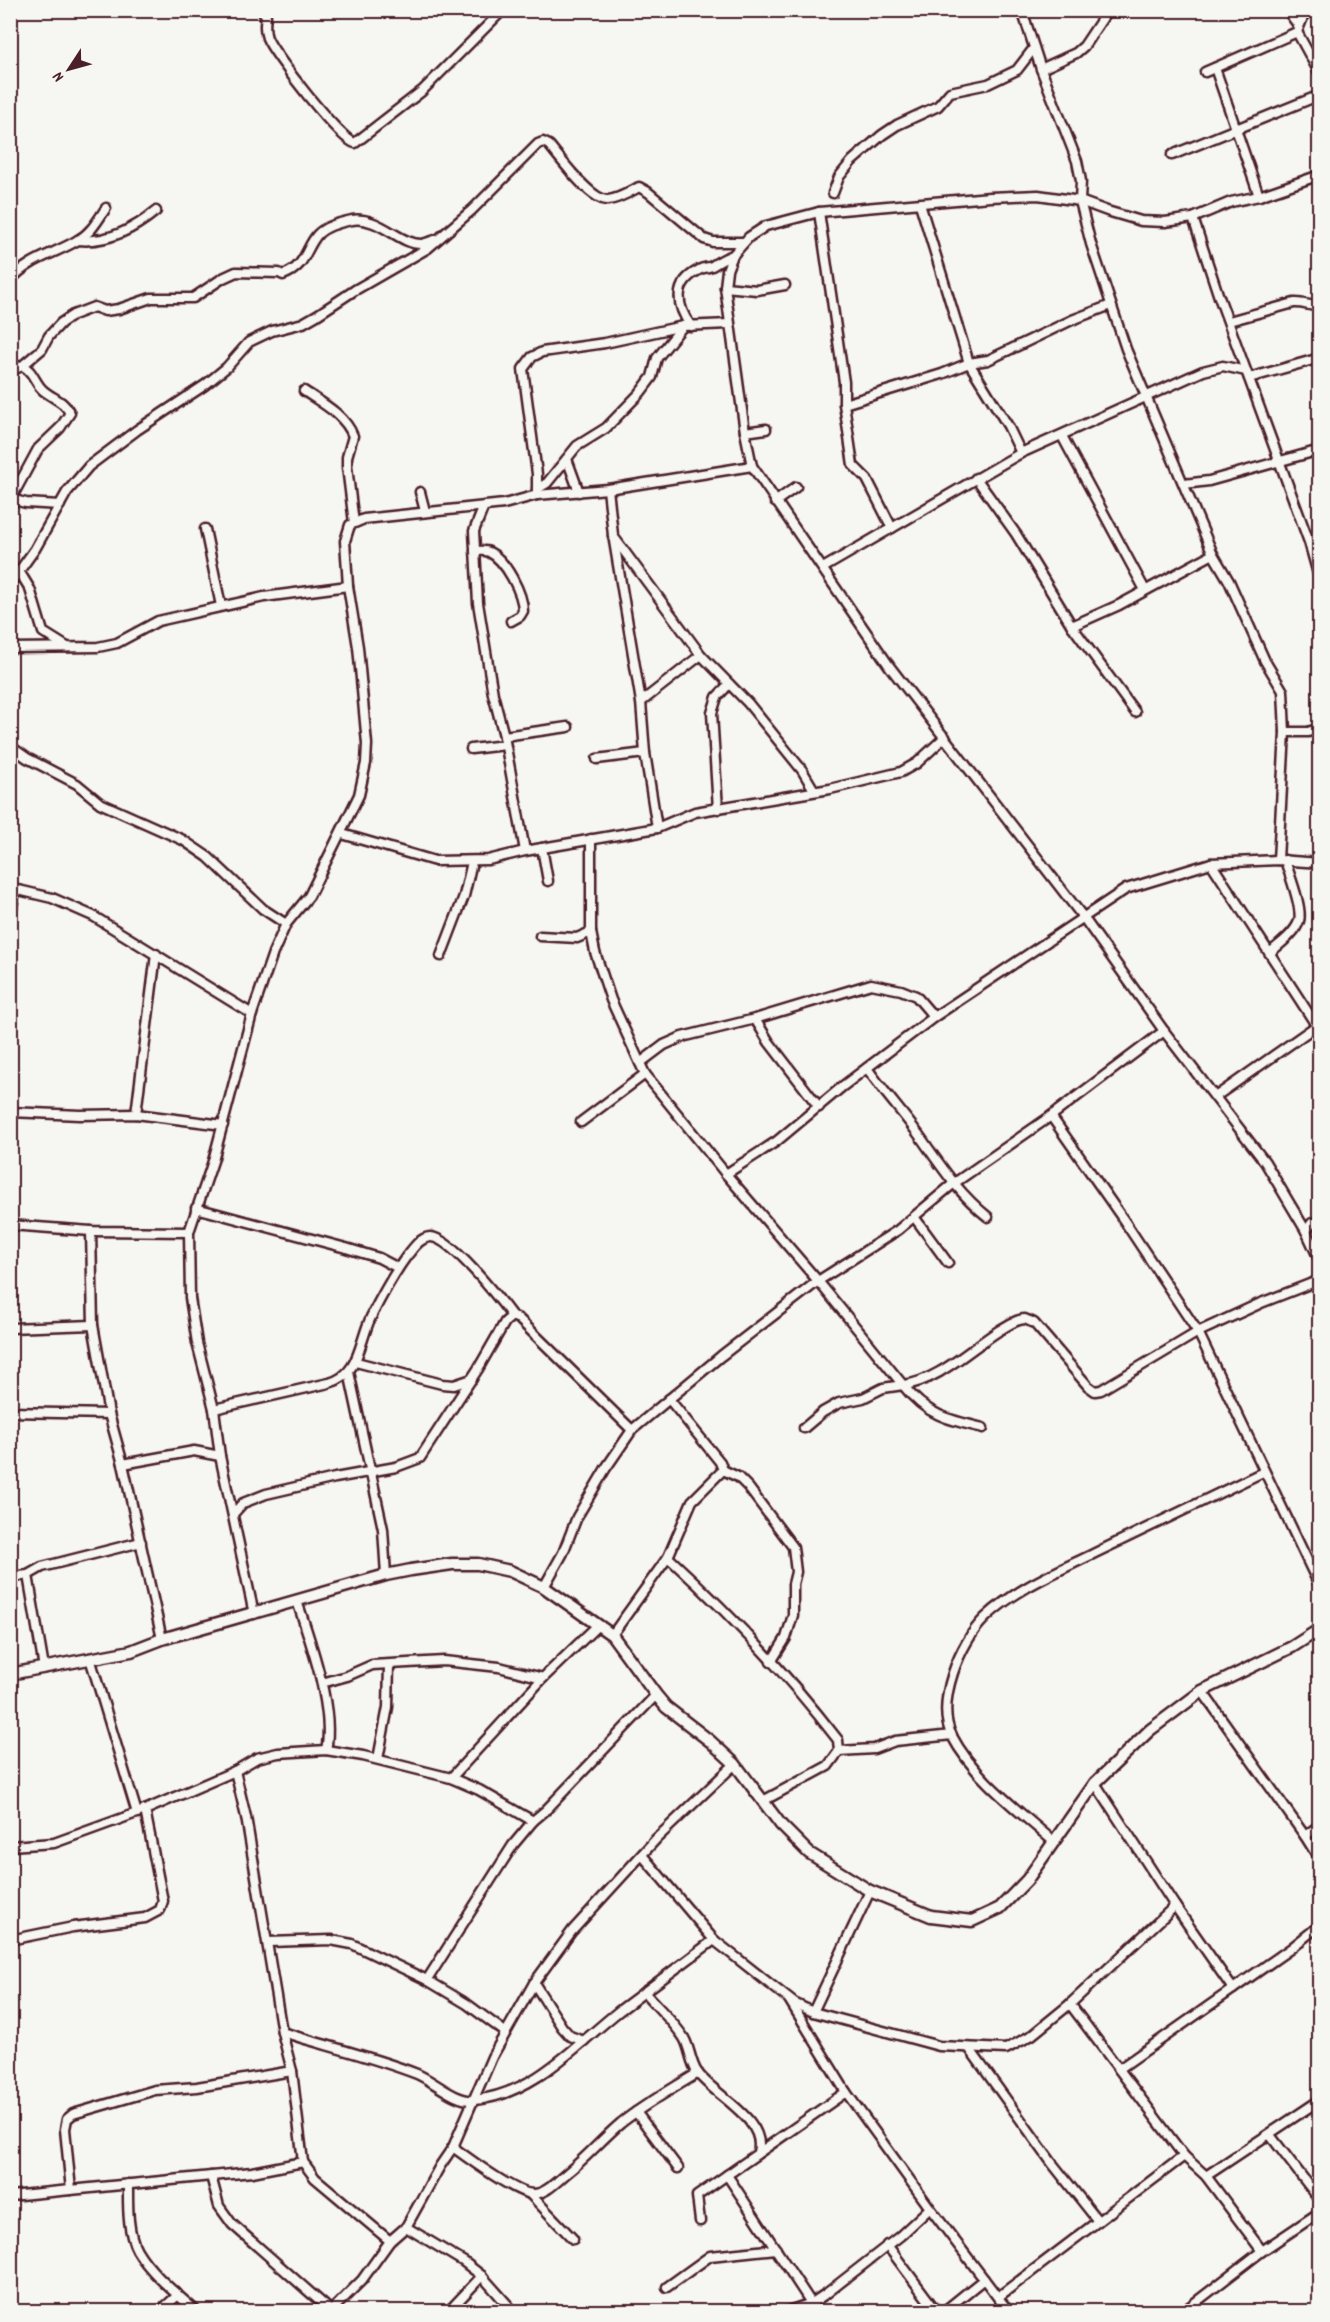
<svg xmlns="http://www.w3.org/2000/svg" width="1330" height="2322" viewBox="0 0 1330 2322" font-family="Dekko,sans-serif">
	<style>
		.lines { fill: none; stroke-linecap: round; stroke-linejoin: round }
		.minor-casing { stroke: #4a1f2b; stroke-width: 13 }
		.tertiary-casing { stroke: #4a1f2b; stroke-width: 15 }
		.minor { stroke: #f6f6f2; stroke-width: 8 }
		.tertiary { stroke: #f6f6f2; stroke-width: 10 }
	</style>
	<rect width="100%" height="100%" fill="#f6f6f2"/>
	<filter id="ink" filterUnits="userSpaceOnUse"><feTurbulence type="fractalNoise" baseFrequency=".0167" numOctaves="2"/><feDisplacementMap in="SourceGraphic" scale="12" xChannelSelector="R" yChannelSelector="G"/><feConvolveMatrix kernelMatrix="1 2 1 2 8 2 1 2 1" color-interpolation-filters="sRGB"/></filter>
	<g filter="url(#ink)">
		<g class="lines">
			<g class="minor-casing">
				<g id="minor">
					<path d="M261,10L266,15C265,23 264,30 267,38C274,55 339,139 355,143L422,91L503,10"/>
					<polyline points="1022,10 1041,69 1077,161 1081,181 1080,201 1091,244 1126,349 1213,554 1229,581 1265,661 1283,691 1285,732 1278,860"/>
					<polyline points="1287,10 1298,25"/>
					<polyline points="1306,10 1297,32 1320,74"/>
					<polyline points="1215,68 1259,196"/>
					<polyline points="1041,69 1076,53 1084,46 1108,10"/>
					<polyline points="1205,72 1297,32"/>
					<polyline points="1172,155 1320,95"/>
					<polyline points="1320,175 1259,196 1231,202 1193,218 1165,222 1141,221 1107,211 1080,201 1038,195 990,197 819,212 766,226 749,237 733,255 727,270 725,287 745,432 752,466 890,667 1083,917 1164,1031 1265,1162 1306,1231 1320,1261"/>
					<polyline points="833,193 839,177 852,161 882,135 897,125 938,106 950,92 988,84 1017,70 1034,48"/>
					<polyline points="920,204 969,363 1008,426 1021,453"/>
					<polyline points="819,212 844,382 844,404"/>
					<polyline points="1193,218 1219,297 1309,542 1320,581"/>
					<path d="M78,240C107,243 134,229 156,211"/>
					<path d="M10,281C28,259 55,254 78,240C91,233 98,220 106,208"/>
					<polyline points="725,287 757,290 785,285"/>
					<path d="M1229,321L1294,303C1304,302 1310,307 1320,306"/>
					<path d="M691,326C676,306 673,283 699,270C703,267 708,268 712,266C719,261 725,258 733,255"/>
					<path d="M10,371L22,366L42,349L49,336L61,323L73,315L94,307L105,311L119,309L151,298H193L223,278L236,272L279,273L283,275C307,266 305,248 318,234C326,226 342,222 352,220C379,216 399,244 421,244C425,244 431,241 435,240"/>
					<polyline points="1249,378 1320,358"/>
					<path d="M304,391C322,403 345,415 353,436L347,457V467L354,523"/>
					<polyline points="745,432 766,429"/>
					<polyline points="1062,436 1145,590"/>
					<polyline points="567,459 579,492"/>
					<polyline points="976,478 1016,534 1072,626 1135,712"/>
					<polyline points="1184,484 1209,481 1320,450"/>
					<polyline points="537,489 547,483 577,446 606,428 640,393 652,377 657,358 683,326"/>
					<polyline points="608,489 613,535 641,702 645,753 657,828"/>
					<polyline points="420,492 425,511"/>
					<polyline points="537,495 537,474 523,369 532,357 542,352 605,343 683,326 729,324"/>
					<polyline points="10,499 26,503 60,505"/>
					<path d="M11,499L38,449L60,428L70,413C64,401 54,399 44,391C35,385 33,369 22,366"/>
					<polyline points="775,502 796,487"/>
					<polyline points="484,506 474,531 478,603 493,694 504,736 525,851"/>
					<polyline points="892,528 867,479 853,465 844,404 942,374 969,363 988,360 1072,320 1111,305"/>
					<polyline points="205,529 221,606"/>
					<polyline points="613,536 701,655 748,703 802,770 814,790"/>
					<path d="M475,551C479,551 485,550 489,552C506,560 523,594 523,611L520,616L511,621"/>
					<polyline points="823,568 1021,453 1203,371 1223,366 1246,371"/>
					<polyline points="19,571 30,589 43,632 67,647"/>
					<path d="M10,584L35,549L67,492L89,466L137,430L205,385L227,367L249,342L272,331L303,323L317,315L355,290L428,248L472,210L538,144L543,142L549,145C560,158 591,201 608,200C619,199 630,192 639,187L648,192L704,239L713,242H744"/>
					<polyline points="1072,626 1119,605 1213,554"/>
					<polyline points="10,648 98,647 117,643 158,621 264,597 348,586"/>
					<polyline points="641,702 701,655"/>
					<polyline points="1285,732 1308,732 1320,728"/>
					<polyline points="504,736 568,727"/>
					<polyline points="10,746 27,758 77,784 100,803 183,840 208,857 263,909 286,924"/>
					<polyline points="471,749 505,745"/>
					<polyline points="597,759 645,753"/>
					<polyline points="718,809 712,713 717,697 729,684"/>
					<polyline points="342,834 435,861 488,860 525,851 657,828 695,812 830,789 901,772 917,763 945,737"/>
					<path d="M591,839V932L595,952L611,1000L645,1074L726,1174L818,1281L903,1385C937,1382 971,1348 1000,1330C1007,1326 1016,1319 1025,1319C1027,1320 1032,1322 1034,1323L1088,1386L1095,1391L1101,1390L1198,1332L1261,1303L1320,1280"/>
					<polyline points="542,848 548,881"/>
					<polyline points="1211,863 1320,1031"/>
					<polyline points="10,888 52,898 93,916 252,1014"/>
					<polyline points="10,920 15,890"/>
					<polyline points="540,936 577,938 591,932"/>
					<path d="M1270,953C1279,944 1295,934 1299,921C1303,908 1289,874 1285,860"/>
					<polyline points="441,956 464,896 472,862"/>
					<polyline points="755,1019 769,1042 819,1107"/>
					<polyline points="640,1063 664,1045 682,1037 755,1019 871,984 901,990 916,996 934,1017"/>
					<path d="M867,1068C883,1091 902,1112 919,1135C941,1166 958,1193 988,1217"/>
					<polyline points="1215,1097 1316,1026"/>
					<polyline points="10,1112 80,1115 136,1114 223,1125"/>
					<polyline points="136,1114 156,954"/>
					<polyline points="1051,1116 1123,1219 1198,1332 1320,1587"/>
					<polyline points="581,1122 645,1074"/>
					<polyline points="726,1174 777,1141 843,1086 934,1017 1126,889 1211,863 1278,860 1320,863"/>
					<polyline points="196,1208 346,1248 379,1258 398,1268"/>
					<polyline points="915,1218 948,1263"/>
					<polyline points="10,1225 91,1231 189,1232"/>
					<polyline points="91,1231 93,1325 109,1414 123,1464 162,1639"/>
					<polyline points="1306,1231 1312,1223 1320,1221"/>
					<polyline points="10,1328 93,1325"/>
					<polyline points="356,1362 442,1384 454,1385 472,1379"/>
					<polyline points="349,1372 383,1529 386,1575"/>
					<path d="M214,1409L329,1383C360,1375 359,1342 371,1317C381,1297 393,1275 406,1257C413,1249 419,1238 430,1237C450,1236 500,1300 512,1316"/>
					<polyline points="10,1412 109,1414"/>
					<path d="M804,1428L823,1412L839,1403L863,1398L883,1388L903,1385C926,1415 948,1420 983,1428"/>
					<polyline points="123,1464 194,1451 220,1456"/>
					<polyline points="723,1470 738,1477 748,1487 793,1547 796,1572 793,1584 793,1615 786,1638 771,1662"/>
					<polyline points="234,1513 243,1503 266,1494 335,1478 396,1467 420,1458 478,1369 505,1322 512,1316 519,1319 632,1430"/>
					<path d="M668,1557C729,1613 788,1675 838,1740L839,1751L828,1766L763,1801"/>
					<polyline points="28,1575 44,1668"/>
					<polyline points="10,1577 28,1575 42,1567 141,1542"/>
					<polyline points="544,1587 563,1553 577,1517 606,1468 632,1430 721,1356 818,1281 898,1230 953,1184 1051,1116 1164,1031"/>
					<path d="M297,1601C310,1640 335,1710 326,1750"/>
					<polyline points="254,1614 220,1456 214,1409 197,1343 190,1298 189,1232 213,1161 252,1014 273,953 286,924 309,896 359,795 366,763 367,744 358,647 348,586 345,541 350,525 364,519 504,504 537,495 608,489 752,466"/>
					<polyline points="612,1635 668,1557 692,1501 723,1470 720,1462 669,1399"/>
					<polyline points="90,1658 137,1813"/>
					<polyline points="322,1683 347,1676 372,1665 444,1661 499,1667 543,1678"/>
					<polyline points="1202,1691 1305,1836 1320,1860"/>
					<polyline points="839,1751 874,1749 895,1741 952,1735"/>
					<polyline points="378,1759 388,1707 389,1665"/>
					<polyline points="235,1771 246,1817 282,2032 292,2071 303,2162 315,2178 390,2241"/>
					<polyline points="451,1778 543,1678 598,1625"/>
					<polyline points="1095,1783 1175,1906 1233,1989"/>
					<polyline points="1305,1836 1320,1825"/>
					<path d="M1053,1841C1018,1810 974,1778 952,1736C935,1703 960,1642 985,1618C1015,1589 1057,1572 1095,1553C1151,1526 1207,1499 1263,1472"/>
					<polyline points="10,1846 54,1843 145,1810 235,1771 257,1758 278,1753 326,1750 363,1756 451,1778 479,1790 533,1821"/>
					<polyline points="642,1855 714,1940 794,2003 813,2012 939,2046 1006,2049 1032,2035 1070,2004 1175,1906"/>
					<polyline points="10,1940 73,1927 145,1918 160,1910 163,1901 145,1810"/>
					<polyline points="268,1942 331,1940 352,1944 427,1980 467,2004 505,2032"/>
					<polyline points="427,1980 513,1845 533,1821 546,1810 656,1695"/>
					<polyline points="534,1983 562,2027 570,2036 584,2041"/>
					<path d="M644,1992C657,2007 673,2021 684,2038C690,2048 690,2061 697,2072C713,2095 767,2119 758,2152"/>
					<polyline points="790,2001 846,2092 930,2208 1009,2312"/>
					<polyline points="1070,2004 1184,2156 1206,2176 1262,2251"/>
					<polyline points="813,2012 870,1891"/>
					<path d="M282,2032C327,2046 373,2057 417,2074C434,2081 455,2102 474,2100C533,2095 576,2045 619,2011C651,1987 682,1964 714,1940"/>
					<polyline points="969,2048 1052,2163 1098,2221"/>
					<polyline points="1119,2069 1290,1949 1320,1925"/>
					<polyline points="636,2112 678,2168"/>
					<polyline points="1270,2135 1320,2200"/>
					<path d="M453,2147C468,2158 515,2193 532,2194C545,2195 557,2181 567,2173C586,2158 602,2139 621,2123C645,2104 672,2089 698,2073"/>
					<polyline points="211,2176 219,2206 232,2224 331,2311"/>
					<polyline points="1206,2176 1320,2100"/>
					<path d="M128,2184C128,2204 127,2232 137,2250C151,2274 176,2293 197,2312"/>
					<polyline points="71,2190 65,2129 67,2119 73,2114 155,2090 197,2087 292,2071"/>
					<polyline points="530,2194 573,2239"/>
					<polyline points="10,2196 252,2172 303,2162"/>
					<polyline points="700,2221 697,2196 727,2175"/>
					<polyline points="406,2227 464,2262 482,2276 514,2312"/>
					<polyline points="887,2245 937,2312"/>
					<polyline points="667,2287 710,2256 776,2249"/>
					<polyline points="998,2297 1184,2156"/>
					<polyline points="159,2312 178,2295"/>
					<polyline points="330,2312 362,2280 390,2241 406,2227 440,2166 453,2147 492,2057 534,1983 572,1931 657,1838 735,1764"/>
					<polyline points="448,2312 482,2276"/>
					<polyline points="785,2312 812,2303 827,2293 900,2236 930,2208"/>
					<polyline points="817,2312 727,2175 846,2092"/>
					<polyline points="943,2312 984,2279"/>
					<polyline points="1183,2312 1262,2251 1320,2212"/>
				</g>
			</g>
			<g class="tertiary-casing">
				<polyline id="tertiary" points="10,1674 131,1651 162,1639 386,1575 411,1570 452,1564 478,1564 510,1571 544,1587 612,1635 656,1695 666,1707 710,1741 735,1764 781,1825 809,1853 870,1891 931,1916 972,1921 1000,1908 1027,1880 1095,1783 1150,1730 1202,1691 1292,1647 1320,1629"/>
			</g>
			<use href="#minor" class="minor"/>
			<use href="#tertiary" class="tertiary"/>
		</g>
	</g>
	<rect width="1330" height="2322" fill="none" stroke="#f6f6f2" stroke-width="36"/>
	<rect x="18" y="18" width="1294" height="2286" fill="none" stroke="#4a1f2b" stroke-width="2" filter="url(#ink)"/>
	<g transform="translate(69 69) rotate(234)" stroke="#f6f6f2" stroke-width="4.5" paint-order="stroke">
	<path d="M0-4.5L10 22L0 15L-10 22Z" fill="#4a1f2b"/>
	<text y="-9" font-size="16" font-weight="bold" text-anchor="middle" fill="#4a1f2b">N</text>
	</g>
</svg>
